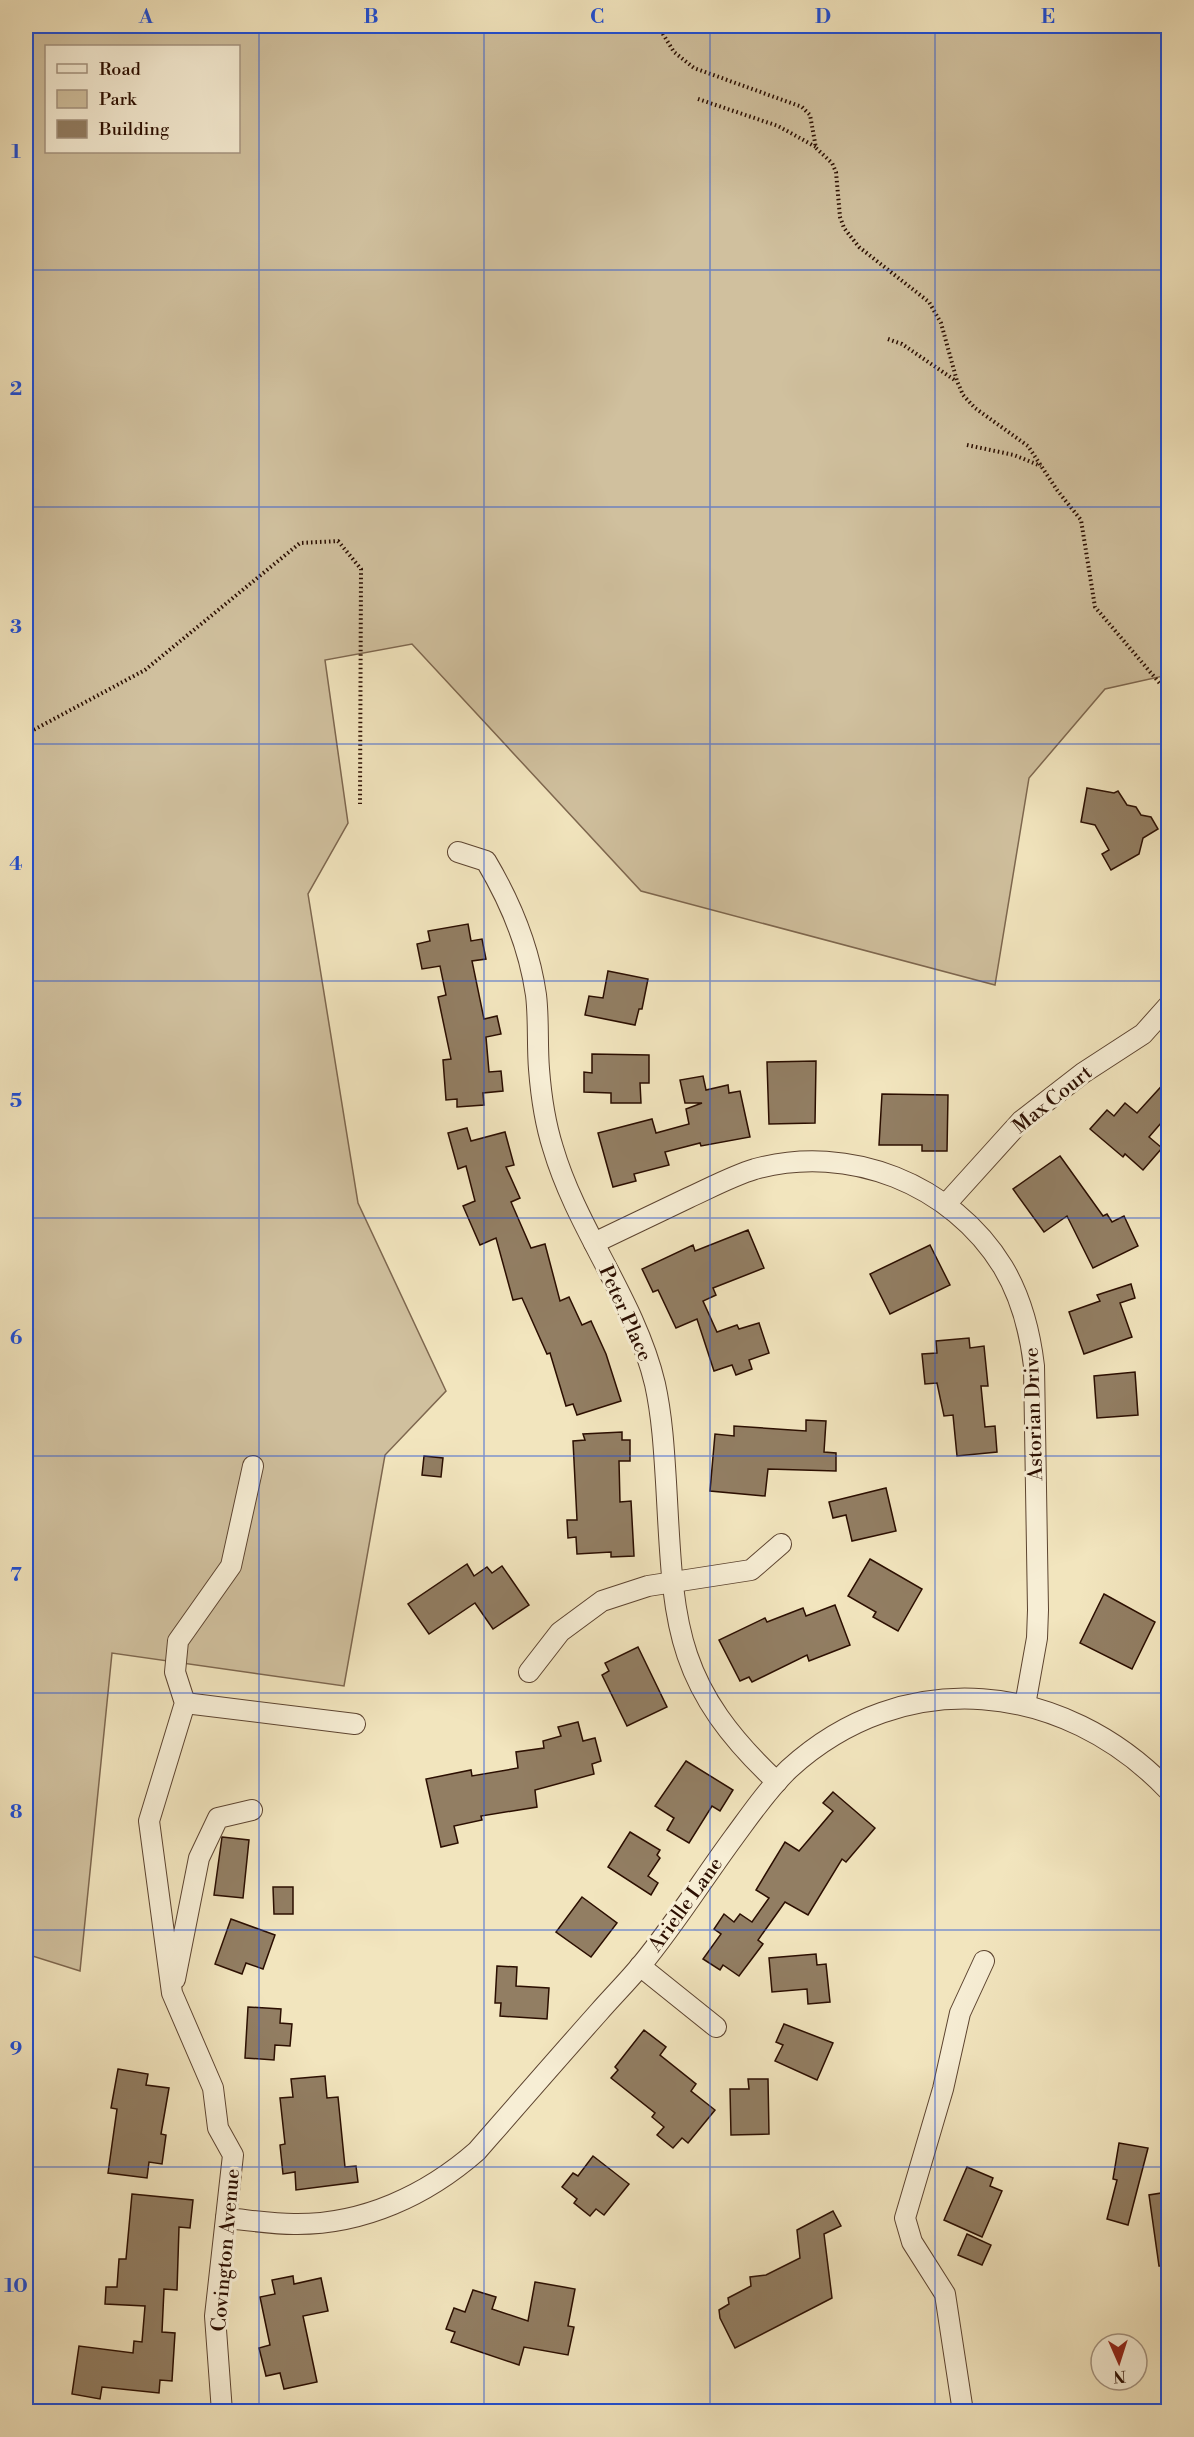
<svg xmlns="http://www.w3.org/2000/svg" width="1194" height="2437" viewBox="0 0 1194 2437" font-family="'Libre Bodoni',serif">
	<style>
		.green { fill: #d0c09e; stroke: #7e674f; stroke-width: 1.5; fill-rule: evenodd }
		.building { fill: #927e63; stroke: #2b0e00; stroke-width: 1.5 }
		.lines { fill: none; stroke-linecap: round; stroke-linejoin: round }
		.minor-casing { stroke: #5d4430; stroke-width: 22 }
		.path { stroke: #2b0e00; stroke-width: 4; stroke-dasharray: 1.5 3; stroke-linecap: butt }
		.minor { stroke: #f7eed5; stroke-width: 20 }
		.grid { fill: none; stroke: #1d4ed8; stroke-width: 1.5; stroke-opacity: 0.55 }
		.labels { text-anchor: middle; stroke-width: 6; stroke-linejoin: round; paint-order: stroke }
		.street-label { font-size: 20px; fill: #2b0e00; stroke: #f7eed5 }
		.neatline { fill: none; stroke: #1d4ed8; stroke-width: 2 }
		.grid-label { font-size: 20px; text-anchor: middle; font-weight: bold; fill: #1d4ed8 }
	</style>
	<rect width="100%" height="100%" fill="#f2e5be"/>
	<filter id="stains"><feTurbulence type="fractalNoise" baseFrequency=".00333" numOctaves="4"/><feColorMatrix values="0 0 0 0 .2 0 0 0 0 .09 0 0 0 0 .02 0 0 0 .5 -.17"/></filter>
	<radialGradient id="worn" r=".72"><stop offset=".6" stop-color="#630" stop-opacity="0"/><stop offset="1" stop-color="#630" stop-opacity=".3"/></radialGradient>
	<path class="green" d="M26,26H1168V675L1105,689L1029,778L995,985L641,891L412,644L325,660L348,823L308,894L358,1203L446,1391L385,1455L344,1686L112,1653L80,1971L26,1954ZM46,46H238V152H46Z"/>
	<g class="building">
		<polygon points="1087,788 1114,793 1118,791 1127,805 1136,807 1141,815 1151,817 1158,829 1143,838 1139,854 1111,870 1102,854 1109,850 1095,825 1081,822"/>
		<polygon points="468,924 471,941 482,939 486,959 472,961 484,1019 497,1016 501,1034 486,1037 489,1072 501,1071 503,1091 483,1093 484,1105 457,1107 457,1099 446,1100 443,1060 451,1059 438,997 446,995 440,966 422,969 417,944 430,941 428,931"/>
		<polygon points="608,971 648,979 642,1009 639,1009 635,1025 585,1015 589,996 603,998"/>
		<polygon points="592,1054 649,1055 649,1083 640,1083 641,1103 611,1103 611,1093 584,1092 584,1072 592,1073"/>
		<polygon points="816,1061 815,1123 769,1124 767,1062"/>
		<polygon points="703,1076 706,1090 728,1085 729,1093 740,1091 750,1137 701,1146 700,1143 665,1152 669,1165 634,1174 636,1181 613,1187 598,1133 652,1119 656,1133 689,1124 686,1109 702,1103 685,1103 680,1080"/>
		<polygon points="1168,1079 1168,1115 1149,1137 1162,1148 1143,1170 1125,1154 1123,1157 1090,1129 1107,1110 1114,1116 1125,1103 1137,1113"/>
		<polygon points="882,1094 948,1095 947,1151 922,1151 922,1145 879,1145"/>
		<polygon points="467,1128 471,1141 505,1132 514,1165 506,1167 520,1198 511,1202 531,1248 545,1244 560,1301 569,1297 582,1325 591,1321 606,1354 621,1401 577,1415 573,1404 566,1406 550,1353 547,1354 522,1298 513,1300 496,1238 480,1245 463,1206 475,1201 466,1166 458,1169 448,1133"/>
		<polygon points="1060,1156 1103,1216 1107,1214 1112,1222 1124,1216 1138,1246 1093,1268 1067,1216 1044,1232 1013,1189"/>
		<polygon points="748,1230 764,1268 713,1288 716,1295 703,1301 717,1332 737,1325 739,1329 759,1323 769,1353 749,1360 752,1369 736,1375 732,1365 714,1371 697,1319 676,1328 658,1290 653,1292 642,1269 693,1245 695,1251"/>
		<polygon points="930,1245 950,1285 890,1314 870,1274"/>
		<polygon points="1131,1284 1135,1298 1120,1303 1132,1337 1084,1354 1069,1312 1100,1301 1097,1295"/>
		<polygon points="969,1338 970,1348 984,1346 988,1386 981,1386 985,1427 995,1426 997,1452 957,1456 953,1415 944,1416 937,1383 925,1384 922,1354 937,1353 936,1341"/>
		<polygon points="1135,1372 1138,1415 1097,1418 1094,1376"/>
		<polygon points="806,1420 826,1421 824,1452 836,1453 836,1471 768,1469 765,1496 710,1491 715,1434 734,1436 734,1426 806,1431"/>
		<polygon points="622,1432 622,1440 630,1440 630,1461 619,1461 620,1502 631,1501 634,1556 611,1557 611,1552 577,1554 576,1537 568,1538 567,1520 577,1520 573,1441 585,1440 583,1434"/>
		<polygon points="424,1456 443,1458 441,1477 422,1475"/>
		<polygon points="886,1488 896,1531 852,1541 846,1515 833,1518 829,1502"/>
		<polygon points="870,1559 922,1589 898,1631 873,1617 876,1612 848,1596"/>
		<polygon points="467,1564 474,1576 487,1567 492,1573 502,1566 529,1605 493,1629 475,1603 429,1634 408,1604"/>
		<polygon points="1104,1594 1155,1622 1132,1669 1080,1643"/>
		<polygon points="835,1605 850,1645 809,1661 807,1655 752,1682 749,1677 740,1681 719,1640 765,1618 767,1622 803,1608 806,1616"/>
		<polygon points="638,1647 667,1707 627,1726 602,1675 609,1671 605,1663"/>
		<polygon points="578,1722 583,1741 595,1738 601,1761 592,1764 594,1774 535,1790 537,1807 481,1816 482,1820 454,1826 458,1843 441,1847 426,1779 471,1770 472,1776 518,1768 516,1752 544,1748 543,1741 561,1736 558,1727"/>
		<polygon points="686,1761 733,1790 720,1811 712,1806 689,1843 667,1830 674,1818 655,1806"/>
		<polygon points="833,1792 875,1828 846,1862 842,1859 808,1915 785,1902 758,1940 763,1944 739,1976 723,1965 720,1970 703,1959 721,1934 714,1929 724,1914 734,1922 740,1914 752,1922 769,1898 756,1890 785,1842 799,1851 833,1811 823,1803"/>
		<polygon points="630,1832 660,1850 657,1855 660,1858 648,1876 658,1883 651,1895 608,1867"/>
		<polygon points="222,1837 249,1840 243,1898 214,1895"/>
		<polygon points="273,1887 293,1887 293,1914 274,1914"/>
		<polygon points="582,1897 617,1923 591,1957 556,1932"/>
		<polygon points="231,1919 275,1935 263,1969 246,1963 242,1974 215,1964"/>
		<polygon points="816,1954 817,1965 826,1964 830,2002 808,2004 807,1989 772,1992 769,1958"/>
		<polygon points="497,1966 517,1967 516,1986 549,1988 547,2019 500,2016 501,2003 495,2003"/>
		<polygon points="248,2007 281,2009 280,2023 292,2024 290,2046 275,2045 274,2060 245,2058"/>
		<polygon points="784,2024 833,2043 817,2080 775,2061 783,2045 776,2042"/>
		<polygon points="644,2030 666,2047 660,2055 696,2084 691,2091 715,2110 688,2143 682,2138 673,2148 657,2135 664,2127 652,2117 655,2113 611,2078 618,2070 615,2067"/>
		<polygon points="118,2069 148,2074 146,2085 169,2088 161,2134 166,2135 162,2164 149,2162 147,2178 108,2173 117,2109 111,2108"/>
		<polygon points="325,2076 327,2098 338,2097 345,2167 356,2166 358,2182 296,2190 295,2172 283,2174 280,2145 285,2144 280,2098 293,2097 291,2079"/>
		<polygon points="748,2079 768,2079 769,2134 731,2135 730,2089 749,2089"/>
		<polygon points="1119,2143 1148,2148 1128,2225 1107,2219 1117,2180 1113,2179"/>
		<polygon points="593,2156 629,2184 604,2215 596,2209 590,2216 574,2203 577,2199 562,2187 573,2173 578,2176"/>
		<polygon points="967,2167 993,2178 990,2186 1002,2191 982,2237 944,2220"/>
		<polygon points="1168,2192 1168,2266 1159,2266 1149,2195"/>
		<polygon points="132,2194 193,2200 190,2228 179,2227 177,2290 164,2289 162,2332 175,2333 172,2381 160,2380 159,2393 102,2387 100,2399 72,2394 79,2346 133,2353 134,2341 142,2342 145,2306 105,2304 106,2287 117,2287 119,2259 126,2259"/>
		<polygon points="833,2211 841,2226 824,2234 832,2298 735,2348 720,2318 719,2310 729,2304 728,2298 751,2286 750,2277 766,2275 800,2258 797,2230"/>
		<polygon points="967,2234 991,2245 982,2265 958,2255"/>
		<polygon points="293,2276 294,2284 321,2278 328,2311 303,2316 317,2382 284,2389 280,2373 266,2376 259,2348 270,2345 260,2297 275,2294 272,2280"/>
		<polygon points="535,2282 575,2289 568,2326 574,2327 568,2355 524,2347 519,2365 451,2342 455,2332 446,2329 454,2308 465,2312 473,2290 496,2297 492,2309 528,2321"/>
	</g>
	<g class="lines">
		<g class="minor-casing">
			<g id="minor">
				<path d="M458,852L486,861C511,903 529,946 536,995C539,1020 537,1045 539,1069C541,1095 545,1123 553,1148C577,1230 635,1300 655,1384C662,1416 664,1449 666,1482C674,1619 670,1682 777,1782"/>
				<polyline points="946,1204 1021,1121 1083,1073 1143,1034 1168,1006"/>
				<path d="M594,1243C625,1228 657,1213 688,1198C710,1188 732,1176 755,1169C849,1143 952,1184 1003,1267C1021,1297 1030,1332 1034,1366L1038,1610L1037,1638L1025,1705"/>
				<polyline points="529,1672 560,1632 602,1601 648,1586 751,1570 781,1544"/>
				<polyline points="185,1703 355,1724"/>
				<polyline points="640,1966 716,2027"/>
				<polyline points="175,1979 199,1858 218,1818 252,1810"/>
				<path d="M226,2218C248,2220 272,2224 294,2224C363,2225 427,2195 477,2151C518,2104 558,2058 599,2012C613,1996 629,1980 642,1964C675,1924 703,1879 734,1837C751,1814 768,1789 789,1769C904,1664 1064,1681 1168,1790"/>
				<polyline points="222,2412 215,2316 233,2155 218,2128 213,2088 172,1993 149,1821 185,1703 175,1672 178,1641 231,1566 253,1466"/>
				<polyline points="963,2412 945,2294 912,2242 905,2218 943,2089 960,2013 984,1961"/>
			</g>
		</g>
		<g class="path">
			<polyline points="658,26 674,52 694,68 802,107 810,115 816,148 832,163 836,172 840,217 844,228 859,247 929,302 941,323 957,381 963,395 975,408 1028,446 1057,490 1081,520 1095,607 1168,693"/>
			<polyline points="698,99 778,126 816,147"/>
			<polyline points="888,339 902,344 956,381"/>
			<polyline points="967,445 1014,455 1041,466"/>
			<polyline points="26,734 145,670 300,543 338,541 361,569 360,804"/>
		</g>
		<use href="#minor" class="minor"/>
	</g>
	<path class="grid" d="M259,26V2412M484,26V2412M710,26V2412M935,26V2412M26,270H1168M26,507H1168M26,744H1168M26,981H1168M26,1218H1168M26,1456H1168M26,1693H1168M26,1930H1168M26,2167H1168"/>
	<g class="labels">
		<g class="street-label">
			<text transform="translate(1052 1099) rotate(-39)" y="7">Max Court</text>
			<text transform="translate(626 1313) rotate(66)" y="7">Peter Place</text>
			<text transform="translate(1033 1414) rotate(-92)" y="7">Astorian Drive</text>
			<text transform="translate(685 1904) rotate(-54)" y="7">Arielle Lane</text>
			<text transform="translate(225 2250) rotate(-85)" y="7">Covington Avenue</text>
		</g>
	</g>
	<rect width="1194" height="2437" fill="none" stroke="#f2e5be" stroke-width="66"/>
	<rect x="45" y="45" width="195" height="108" fill="#f7eed5" stroke="#a59480" stroke-width="1.5"/>
	<rect x="57" y="64" width="30" height="9" fill="#f7eed5" stroke="#a59480" stroke-width="1.5"/>
	<text x="99" y="75" font-size="18" fill="#2b0e00">Road</text>
	<rect x="57" y="90" width="30" height="18" fill="#d0c09e" stroke="#a59480" stroke-width="1.5"/>
	<text x="99" y="105" font-size="18" fill="#2b0e00">Park</text>
	<rect x="57" y="120" width="30" height="18" fill="#927e63" stroke="#a59480" stroke-width="1.5"/>
	<text x="99" y="135" font-size="18" fill="#2b0e00">Building</text>
	<g transform="translate(1119 2362) rotate(177)"><circle r="28" fill="#f7eed5" stroke="#a59480" stroke-width="1.5"/>
	<path d="M0-4.5L10 22L0 15L-10 22Z" fill="#8f2418"/>
	<text y="-9" font-size="16" font-weight="bold" text-anchor="middle" fill="#2b0e00">N</text>
	</g>
	<rect x="33" y="33" width="1128" height="2371" class="neatline"/>
	<g class="grid-label">
		<text x="146" y="23">A</text>
		<text x="371" y="23">B</text>
		<text x="597" y="23">C</text>
		<text x="823" y="23">D</text>
		<text x="1048" y="23">E</text>
		<text x="16" y="158">1</text>
		<text x="16" y="395">2</text>
		<text x="16" y="633">3</text>
		<text x="16" y="870">4</text>
		<text x="16" y="1107">5</text>
		<text x="16" y="1344">6</text>
		<text x="16" y="1581">7</text>
		<text x="16" y="1818">8</text>
		<text x="16" y="2055">9</text>
		<text x="16" y="2292">10</text>
	</g>
	<rect width="100%" height="100%" filter="url(#stains)"/>
	<rect width="100%" height="100%" fill="url(#worn)"/>
</svg>
